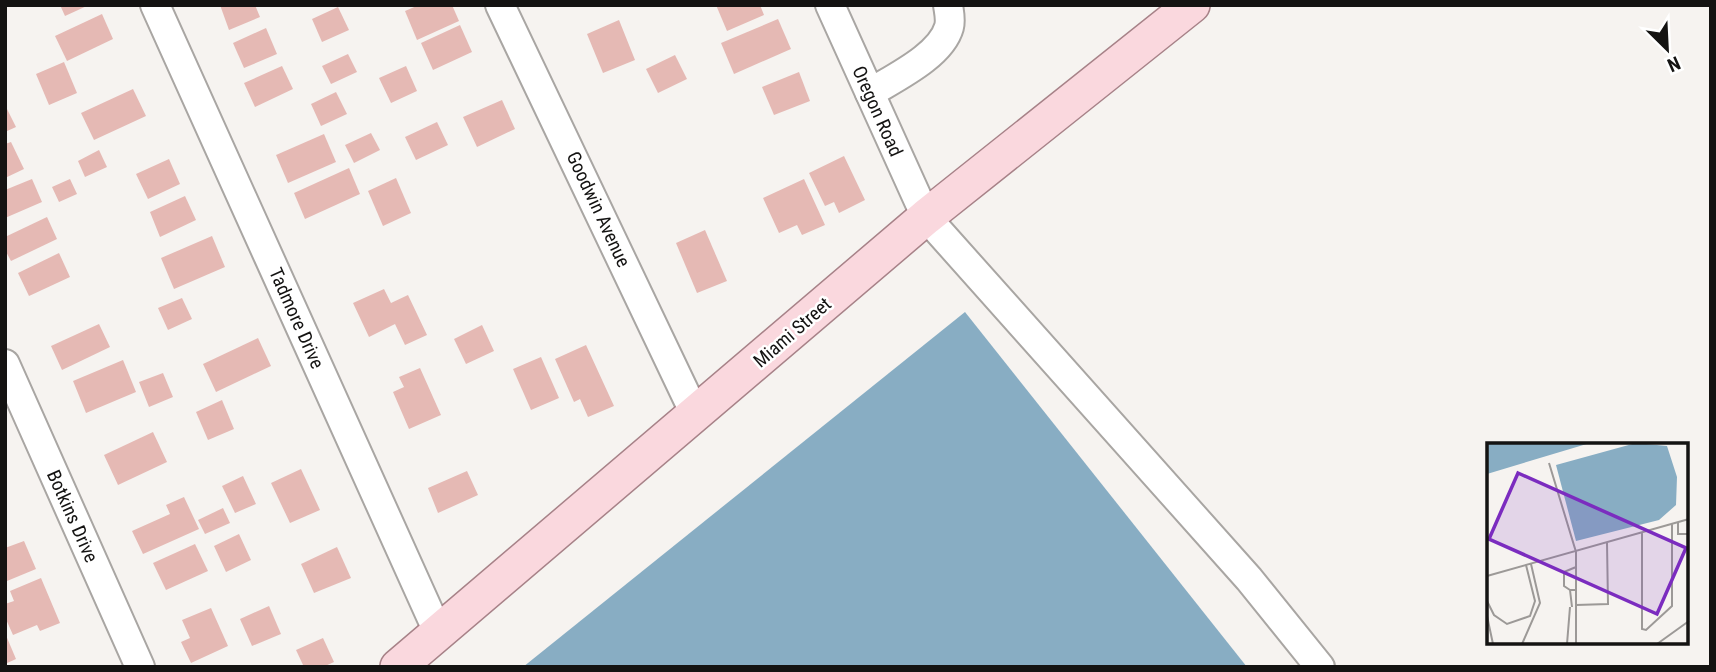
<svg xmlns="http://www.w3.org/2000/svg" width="1716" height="672" viewBox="0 0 1716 672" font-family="'Roboto Condensed',sans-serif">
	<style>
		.water { fill: #88adc3 }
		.building { fill: #e5b9b4 }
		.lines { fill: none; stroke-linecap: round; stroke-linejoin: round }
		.minor-casing { stroke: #a9a6a3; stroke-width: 32 }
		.major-casing { stroke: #a78288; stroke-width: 38 }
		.minor { stroke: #fff; stroke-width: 28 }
		.major { stroke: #fad8de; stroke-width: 35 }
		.labels { text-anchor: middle; stroke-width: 5; stroke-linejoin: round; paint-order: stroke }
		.street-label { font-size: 19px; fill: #141312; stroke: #fff }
		.inset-road { fill: none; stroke: #9c9997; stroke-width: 2 }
		.view { fill: #7b2cbf; fill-opacity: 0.15; stroke: #7b2cbf; stroke-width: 3.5 }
		.inset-edge { fill: none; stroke: #141312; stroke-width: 3.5 }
	</style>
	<rect width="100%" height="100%" fill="#f6f3f0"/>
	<polygon class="water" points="965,312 1247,667 523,667"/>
	<g class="building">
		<polygon points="60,5 89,5 65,16"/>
		<polygon points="220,5 255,5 260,17 229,30"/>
		<polygon points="419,5 452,5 459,21 417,40 405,11"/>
		<polygon points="716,5 760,5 764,15 727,31"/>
		<polygon points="338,7 349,30 322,42 312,19"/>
		<polygon points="102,14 113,39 67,61 55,36"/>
		<polygon points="778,19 791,49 734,74 721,43"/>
		<polygon points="619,20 635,60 603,73 587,34"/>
		<polygon points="460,25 472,52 433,70 421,43"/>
		<polygon points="266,28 277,54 244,68 233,43"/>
		<polygon points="348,54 357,72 331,84 322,66"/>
		<polygon points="675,55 687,79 658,93 646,69"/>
		<polygon points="64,62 77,93 49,105 36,74"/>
		<polygon points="282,66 293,89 255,107 244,83"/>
		<polygon points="406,66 417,91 391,103 379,78"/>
		<polygon points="799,72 810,101 774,115 762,87"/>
		<polygon points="133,89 146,116 94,140 81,113"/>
		<polygon points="336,92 347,114 321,126 311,104"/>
		<polygon points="502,100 515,129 477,147 463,117"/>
		<polygon points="5,105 16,127 5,132"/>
		<polygon points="437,122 448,145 416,160 405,137"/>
		<polygon points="371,133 380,150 354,163 345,145"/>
		<polygon points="324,134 336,162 288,183 276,155"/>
		<polygon points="11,142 24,169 5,178 5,144"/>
		<polygon points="99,150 107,167 85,177 78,161"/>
		<polygon points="844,156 865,200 839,213 834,202 825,206 809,173"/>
		<polygon points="169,159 180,184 148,199 136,174"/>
		<polygon points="349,168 360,194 305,219 294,193"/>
		<polygon points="396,178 411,213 383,226 368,191"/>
		<polygon points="32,179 42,202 5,218 5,190"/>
		<polygon points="70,179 77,194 59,202 52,187"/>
		<polygon points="804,179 825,225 802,235 797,225 779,233 763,198"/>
		<polygon points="185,196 196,220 160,237 150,212"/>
		<polygon points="47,217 57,239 11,261 5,250 5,237"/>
		<polygon points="705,230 727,281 697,293 676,243"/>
		<polygon points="212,236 225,267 174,289 161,258"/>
		<polygon points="59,253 70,277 29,296 18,273"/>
		<polygon points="384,289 391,303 408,295 427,335 405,345 395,324 369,337 353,303"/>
		<polygon points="182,298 192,319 168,330 158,308"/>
		<polygon points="99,324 110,347 62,370 51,346"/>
		<polygon points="482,325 494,351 466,364 454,339"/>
		<polygon points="258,338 271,366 216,392 203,364"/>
		<polygon points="586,345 614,406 588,417 580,399 574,402 555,359"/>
		<polygon points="541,357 559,398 531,410 513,369"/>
		<polygon points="123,360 136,392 86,413 73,381"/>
		<polygon points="420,368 441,415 409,429 393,392 404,387 399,377"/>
		<polygon points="163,373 173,397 149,407 139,382"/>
		<polygon points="222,400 234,429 208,440 196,412"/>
		<polygon points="153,432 167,462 118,485 104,455"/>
		<polygon points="301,469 320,510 290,523 271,483"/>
		<polygon points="467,471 478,495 438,513 428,488"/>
		<polygon points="243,476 256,504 235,513 222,486"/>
		<polygon points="184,497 199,529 143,554 132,531 170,514 166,505"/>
		<polygon points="223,508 230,523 205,534 198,520"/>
		<polygon points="239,534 251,560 226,572 214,546"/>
		<polygon points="24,541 36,569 7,581 5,548"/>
		<polygon points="195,544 208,571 166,590 153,563"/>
		<polygon points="337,547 351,578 314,593 301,564"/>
		<polygon points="41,578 60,623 40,631 37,625 13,635 5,617 5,604 14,601 10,591"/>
		<polygon points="269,606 281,634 252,646 240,619"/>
		<polygon points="211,608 228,646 191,663 181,642 190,638 182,620"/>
		<polygon points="5,633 16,659 5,664"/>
		<polygon points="323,638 334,662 323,667 304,667 296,650"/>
	</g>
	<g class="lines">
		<g class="minor-casing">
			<g id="minor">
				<polyline points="155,5 438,632"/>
				<polyline points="500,5 695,414"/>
				<polyline points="830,5 926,217 1249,579 1320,667"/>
				<path d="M870,93C894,78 941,56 949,27C951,20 949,12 948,5"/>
				<polyline points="5,364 140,667"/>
			</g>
		</g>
		<g class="major-casing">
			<polyline id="major" points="398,667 926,217 1192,5"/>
		</g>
		<use href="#minor" class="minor"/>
		<use href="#major" class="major"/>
	</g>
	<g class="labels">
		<g class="street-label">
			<text transform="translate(878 111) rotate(66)" y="7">Oregon Road</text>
			<text transform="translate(599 209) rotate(65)" y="7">Goodwin Avenue</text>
			<text transform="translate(297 318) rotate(66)" y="7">Tadmore Drive</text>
			<text transform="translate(792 332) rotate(-41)" y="7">Miami Street</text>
			<text transform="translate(73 516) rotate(66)" y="7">Botkins Drive</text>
		</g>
	</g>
	<g transform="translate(1487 443)">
		<rect width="201" height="201" fill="#f6f3f0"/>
		<path d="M0,0H103L0,31ZM149,0L180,3L190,34L189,62L172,77L89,98L69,22Z" fill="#88adc3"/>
		<path class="inset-road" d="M62,20L89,109V201M191,79V91H202M155,90V186L159,187L185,163V81M0,133L202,76M83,147L77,143V129L89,124M0,158L7,172L20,181L43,173L48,158L39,122M89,162L121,161L120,100M85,164L83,147H89M0,173L6,201M35,201L53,160L44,121M80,201L83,164M170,201L202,178"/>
		<path class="view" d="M31,30L199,105L170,171L2,96Z"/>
		<rect width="201" height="201" class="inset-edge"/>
	</g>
	<rect width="1716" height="672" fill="none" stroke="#141312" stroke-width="14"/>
	<g transform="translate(1667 49) rotate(156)" stroke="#ffffff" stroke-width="5" paint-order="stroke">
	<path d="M0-5L12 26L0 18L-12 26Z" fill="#141312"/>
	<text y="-10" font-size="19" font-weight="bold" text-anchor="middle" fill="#141312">N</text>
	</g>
</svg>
